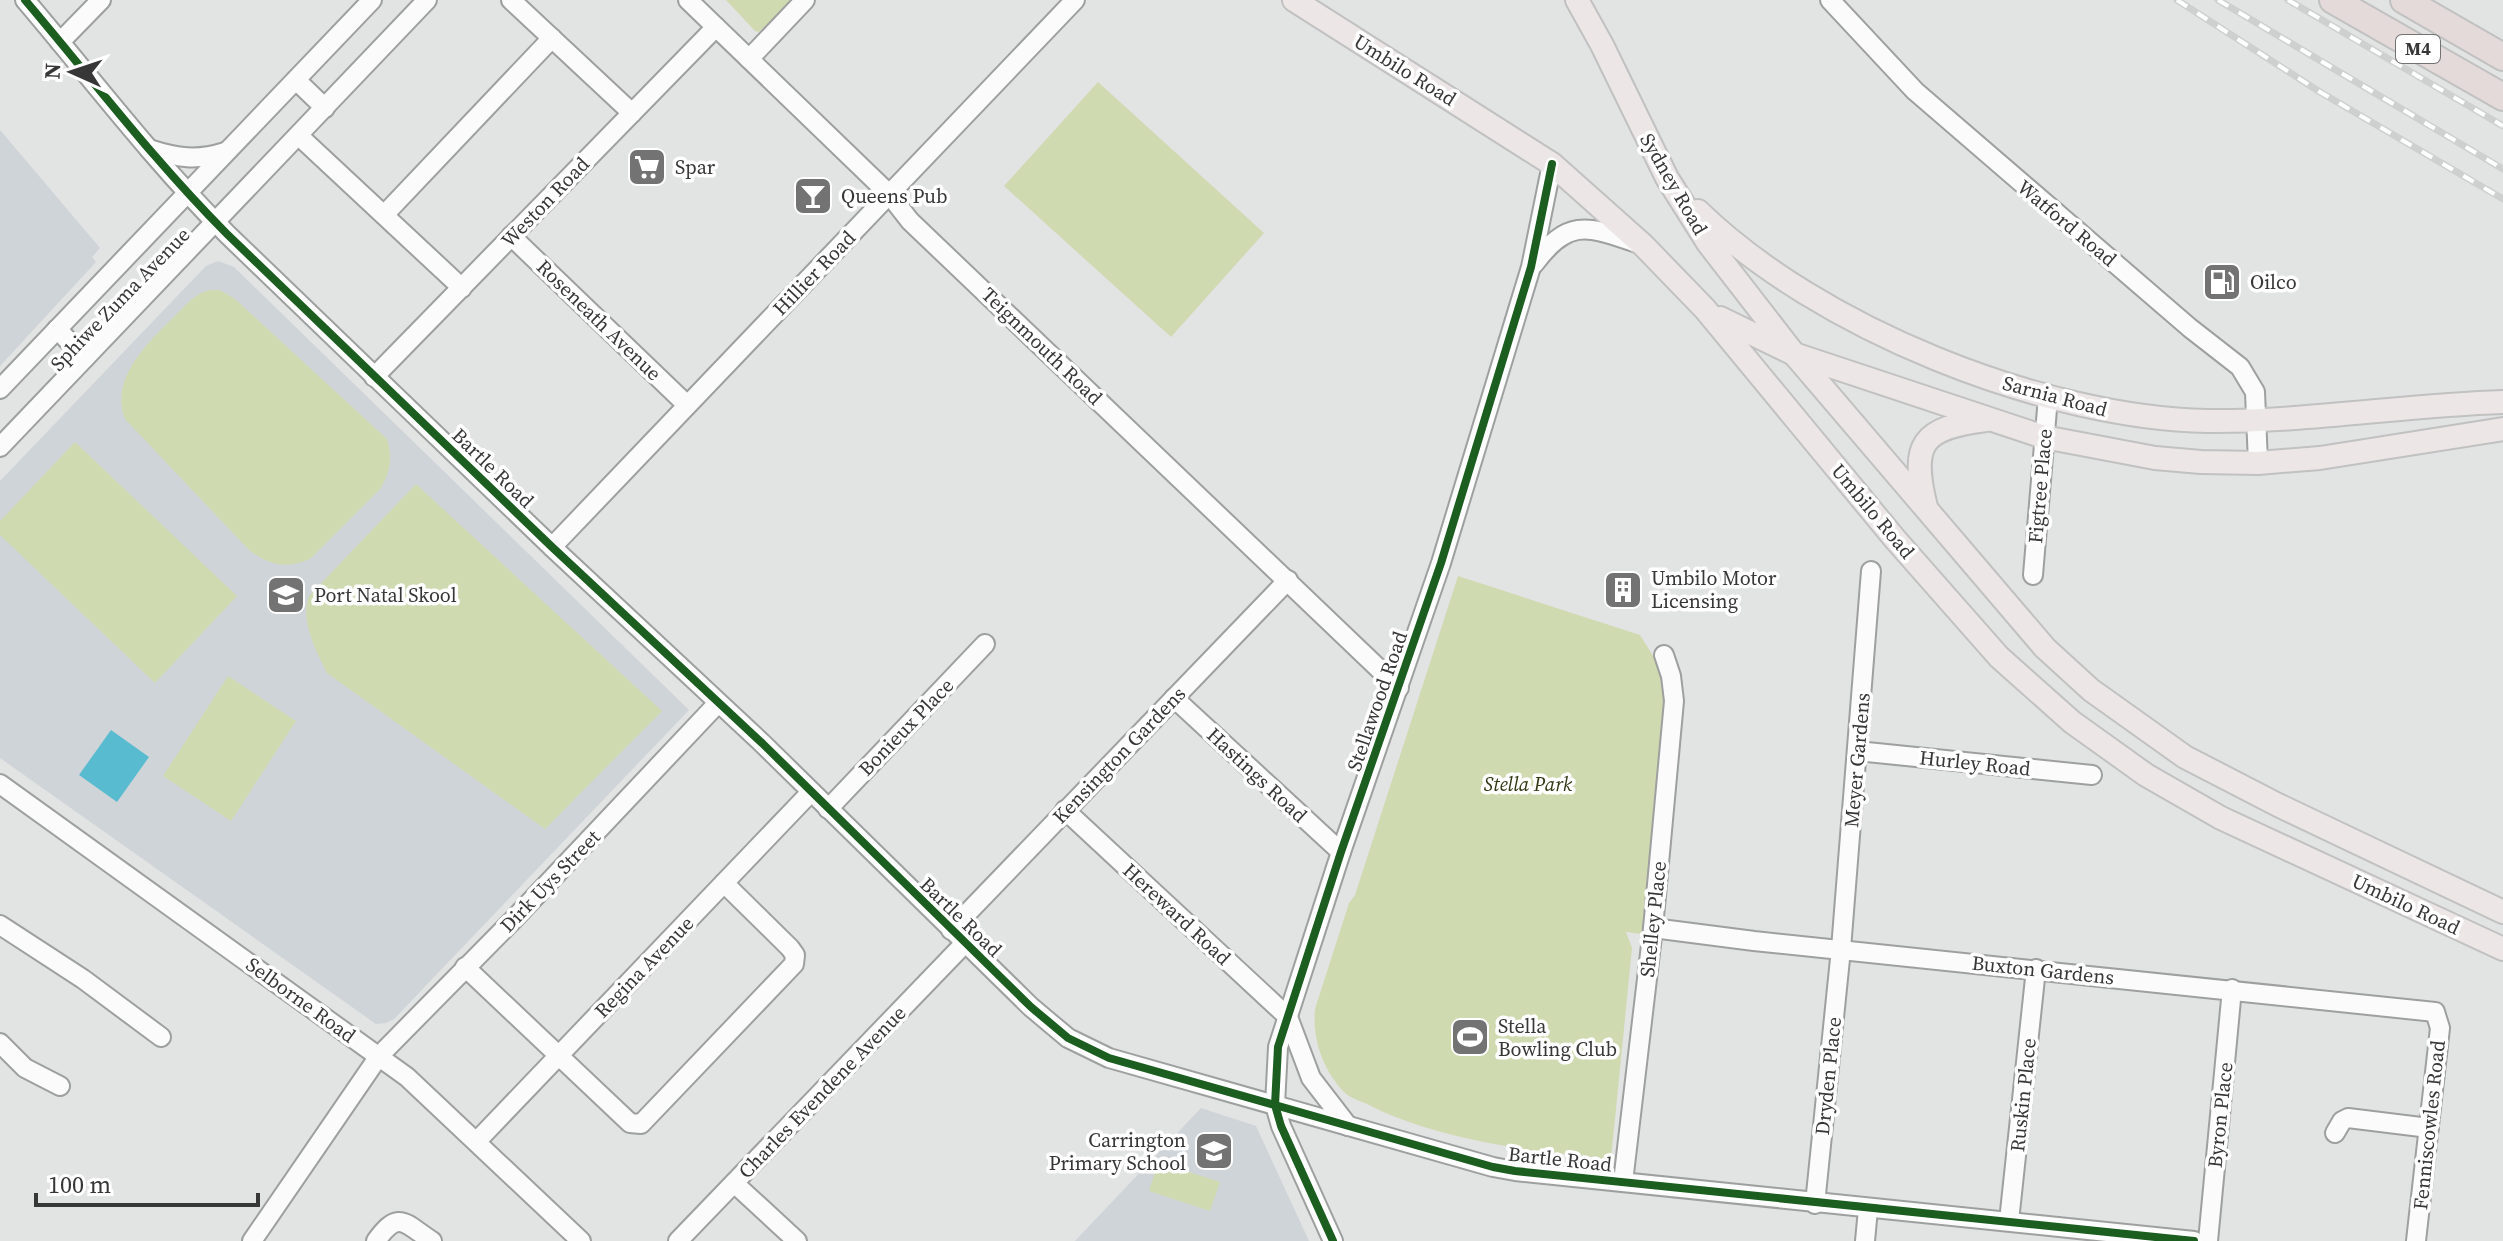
<svg xmlns="http://www.w3.org/2000/svg" width="2503" height="1241" viewBox="0 0 2503 1241" font-family="'Source Serif 4',serif">
	<style>
		.built { fill: #cfd4d8 }
		.green { fill: #d0dab1 }
		.water { fill: #59bbd0 }
		.lines { fill: none; stroke-linecap: round; stroke-linejoin: round }
		.minor-casing { stroke: #9e9f9f; stroke-width: 22 }
		.major-casing { stroke: #c1c1c2; stroke-width: 26 }
		.highway-casing { stroke: #c1c1c2; stroke-width: 30 }
		.minor { stroke: #fbfbfb; stroke-width: 18 }
		.major { stroke: #ece7e6; stroke-width: 22 }
		.highway { stroke: #e3dad9; stroke-width: 26 }
		.rail-casing { stroke: #cecfcf; stroke-width: 7 }
		.rail { stroke: #fff; stroke-width: 4; stroke-dasharray: 12; stroke-linecap: butt }
		.cycleway-casing { stroke: #fff; stroke-width: 13 }
		.cycleway { stroke: #1b5e20; stroke-width: 8 }
		.labels { text-anchor: middle; stroke-width: 7; stroke-linejoin: round; paint-order: stroke }
		.shield { fill: #fff; stroke: #737374; stroke-width: 2 }
		.shield-label { font-size: 18px; font-weight: bold; fill: #373738 }
		.street-label { font-size: 20px; fill: #373738; stroke: #fff }
		.poi-label { font-size: 20px; fill: #373738; stroke: #fff; text-anchor: start }
		.park-label { font-size: 20px; font-style: italic; fill: #303712; stroke: #fff }
	</style>
	<rect width="100%" height="100%" fill="#e2e3e3"/>
	<g class="built">
		<polygon points="0,130 100,248 92,257 96,262 0,366"/>
		<polygon points="218,261 234,267 689,710 394,1019 386,1023 376,1024 0,758 0,481 206,266"/>
		<polygon points="1201,1108 1256,1126 1309,1241 1075,1241"/>
	</g>
	<g class="green">
		<polygon points="726,0 792,0 759,32 755,31"/>
		<polygon points="1098,82 1264,233 1171,337 1004,186"/>
		<path d="M210,290H220L235,299L387,439C393,459 390,473 380,489L310,559C286,569 270,566 249,550L125,419C109,379 148,342 175,316C186,305 195,293 210,290Z"/>
		<polygon points="75,442 237,596 155,683 0,535 0,521"/>
		<path d="M416,484L662,711L545,829L327,673C317,653 298,617 310,595Z"/>
		<path d="M1458,576L1640,635L1665,675L1669,699L1642,934L1626,932L1632,948L1611,1159C1534,1152 1436,1140 1367,1104C1360,1101 1351,1098 1345,1093C1323,1071 1312,1039 1315,1009L1349,903L1355,895Z"/>
		<polygon points="228,676 296,721 231,821 163,776"/>
		<polygon points="1158,1162 1220,1182 1210,1211 1149,1191"/>
	</g>
	<polygon class="water" points="111,730 149,757 117,802 79,775"/>
	<g class="lines">
		<g class="minor-casing">
			<g id="minor">
				<path d="M25,0C92,79 154,161 227,234L552,547L762,743L1031,1007L1068,1038L1109,1058L1493,1167L1515,1171L2194,1241"/>
				<polyline points="511,0 632,113"/>
				<polyline points="688,0 889,194 910,221 1399,688"/>
				<polyline points="1830,0 1915,91 2190,328 2240,367 2255,392 2258,463"/>
				<polyline points="60,42 101,0"/>
				<polyline points="749,59 805,0"/>
				<polyline points="296,80 325,108"/>
				<polyline points="299,136 462,288"/>
				<path d="M149,149C177,158 197,161 225,152"/>
				<polyline points="384,215 552,38"/>
				<polyline points="511,236 687,405"/>
				<path d="M1534,264C1570,216 1589,227 1640,244"/>
				<polyline points="57,329 85,358"/>
				<polyline points="374,377 716,27"/>
				<polyline points="0,389 372,0"/>
				<polyline points="0,447 427,0"/>
				<polyline points="552,547 1075,0"/>
				<polyline points="2033,575 2048,397"/>
				<polyline points="1174,698 1341,852"/>
				<polyline points="1857,751 2092,775"/>
				<polyline points="0,784 407,1077 581,1241"/>
				<polyline points="828,809 985,644"/>
				<polyline points="1065,810 1288,1017 1311,1078 1348,1126"/>
				<polyline points="0,925 83,979 161,1037"/>
				<polyline points="1653,928 1754,941 2435,1012 2440,1028 2416,1241"/>
				<polyline points="951,930 1288,580"/>
				<polyline points="465,967 630,1123 641,1124 794,964 795,955 790,948 724,883"/>
				<polyline points="0,1043 25,1068 60,1086"/>
				<polyline points="2335,1133 2342,1121 2348,1118 2429,1128"/>
				<polyline points="477,1141 811,792"/>
				<polyline points="1623,1182 1653,928 1674,701 1671,676 1664,655"/>
				<polyline points="734,1183 797,1241"/>
				<polyline points="1815,1204 1841,949 1871,571"/>
				<polyline points="2009,1221 2036,969"/>
				<polyline points="252,1241 379,1056 514,919 718,703"/>
				<path d="M376,1241C399,1209 404,1223 432,1241"/>
				<polyline points="678,1241 965,943"/>
				<polyline points="1333,1241 1281,1126 1275,1105 1278,1047 1341,852 1441,563 1531,267 1552,164"/>
				<polyline points="1865,1241 1868,1209"/>
				<polyline points="2208,1241 2232,989"/>
			</g>
		</g>
		<g class="major-casing">
			<g id="major">
				<polyline points="1294,0 1552,164 1643,245 1705,309 1895,539 1999,657 2072,722 2146,775 2221,818 2503,949"/>
				<polyline points="1577,0 1602,45 1667,178 1708,243 1794,354 2045,648 2091,690 2185,757 2278,805 2503,912"/>
				<path d="M1698,211C1817,327 2042,418 2208,421C2307,422 2404,405 2503,402"/>
				<polyline points="1720,318 1794,354 2044,437 2155,458 2201,462 2258,463 2320,458 2503,429"/>
				<path d="M1926,507C1910,443 1922,428 1986,420"/>
			</g>
		</g>
		<g class="highway-casing">
			<g id="highway">
				<polyline points="2333,0 2503,97"/>
				<polyline points="2404,0 2503,57"/>
			</g>
		</g>
		<use href="#minor" class="minor"/>
		<use href="#major" class="major"/>
		<use href="#highway" class="highway"/>
		<g class="rail-casing">
			<g id="rail">
				<polyline points="2177,0 2320,92 2503,199"/>
				<polyline points="2218,0 2503,169"/>
				<polyline points="2288,0 2503,126"/>
			</g>
		</g>
		<use href="#rail" class="rail"/>
		<g class="cycleway-casing">
			<g id="cycleway">
				<path d="M25,0C92,79 154,161 227,234L552,547L762,743L1031,1007L1068,1038L1109,1058L1493,1167L1515,1171L2194,1241"/>
				<polyline points="1333,1241 1281,1126 1275,1105 1278,1047 1341,852 1441,563 1531,267 1552,164"/>
			</g>
		</g>
		<use href="#cycleway" class="cycleway"/>
	</g>
	<defs>
		<g id="supermarket-square" transform="scale(2)"><rect x="-9" y="-9" width="18" height="18" rx="4" fill="#737374" stroke="#fff"/><path d="M-6-5.5h2.5l.6 2H6L4.5 2H-2.5L-4.4-4H-6ZM-1.5 3.2a1.3 1.3 0 1 0 .1 0ZM3 3.2a1.3 1.3 0 1 0 .1 0Z" fill="#fff"/></g>
		<g id="bar-square" transform="scale(2)"><rect x="-9" y="-9" width="18" height="18" rx="4" fill="#737374" stroke="#fff"/><path d="M-6-5H6L.8 .8V4.5H3.5V6h-7V4.5H-.8V.8Z" fill="#fff"/></g>
		<g id="fuel-square" transform="scale(2)"><rect x="-9" y="-9" width="18" height="18" rx="4" fill="#737374" stroke="#fff"/><path d="M-5.5-6h7V0h2V4h1.3V-2.5L3-4.5l.8-.8L6-3V5H2.5V1h-1V6h-7ZM-4.2-4.7v3.2H.2V-4.7Z" fill="#fff"/></g>
		<g id="building-square" transform="scale(2)"><rect x="-9" y="-9" width="18" height="18" rx="4" fill="#737374" stroke="#fff"/><path d="M-4-6H4V6H1V3H-1V6H-4ZM-2.5-4.3h1.7v1.8h-1.7ZM.8-4.3h1.7v1.8H.8ZM-2.5-1h1.7V.8h-1.7ZM.8-1h1.7V.8H.8Z" fill="#fff"/></g>
		<g id="school-square" transform="scale(2)"><rect x="-9" y="-9" width="18" height="18" rx="4" fill="#737374" stroke="#fff"/><path d="M0-5L7-2L0 1L-7-2ZM-4 1L0 2.5L4 1V4Q0 6-4 4Z" fill="#fff"/></g>
		<g id="stadium-square" transform="scale(2)"><rect x="-9" y="-9" width="18" height="18" rx="4" fill="#737374" stroke="#fff"/><path d="M0-5a6.5 5 0 1 0 0 10a6.5 5 0 1 0 0-10ZM-3.5-1.8h7v3.6h-7Z" fill="#fff"/></g>
	</defs>
	<g fill-rule="evenodd">
		<use href="#supermarket-square" x="647" y="167"/>
		<use href="#bar-square" x="813" y="196"/>
		<use href="#fuel-square" x="2222" y="282"/>
		<use href="#building-square" x="1623" y="590"/>
		<use href="#school-square" x="286" y="595"/>
		<use href="#stadium-square" x="1470" y="1037"/>
		<use href="#school-square" x="1214" y="1151"/>
	</g>
	<g class="labels">
		<rect class="shield" x="2396" y="35" width="44" height="28" rx="6"/>
		<g class="shield-label">
			<text x="2418" y="55">M4</text>
		</g>
		<g class="street-label">
			<text transform="translate(1405 70) rotate(32)" y="7">Umbilo Road</text>
			<text transform="translate(1674 184) rotate(60)" y="7">Sydney Road</text>
			<text transform="translate(545 202) rotate(-46)" y="7">Weston Road</text>
			<text transform="translate(2067 223) rotate(40)" y="7">Watford Road</text>
			<text transform="translate(814 273) rotate(-46)" y="7">Hillier Road</text>
			<text transform="translate(120 299) rotate(-46)" y="7">Sphiwe Zuma Avenue</text>
			<text transform="translate(599 320) rotate(44)" y="7">Roseneath Avenue</text>
			<text transform="translate(1042 346) rotate(44)" y="7">Teignmouth Road</text>
			<text transform="translate(2055 396) rotate(15)" y="7">Sarnia Road</text>
			<text transform="translate(493 468) rotate(44)" y="7">Bartle Road</text>
			<text transform="translate(2040 486) rotate(-85)" y="7">Figtree Place</text>
			<text transform="translate(1873 511) rotate(50)" y="7">Umbilo Road</text>
			<text transform="translate(1377 701) rotate(-71)" y="7">Stellawood Road</text>
			<text transform="translate(906 727) rotate(-46)" y="7">Bonieux Place</text>
			<text transform="translate(1119 755) rotate(-46)" y="7">Kensington Gardens</text>
			<text transform="translate(1857 760) rotate(-85)" y="7">Meyer Gardens</text>
			<text transform="translate(1975 763) rotate(6)" y="7">Hurley Road</text>
			<text transform="translate(1257 775) rotate(43)" y="7">Hastings Road</text>
			<text transform="translate(550 881) rotate(-46)" y="7">Dirk Uys Street</text>
			<text transform="translate(2406 904) rotate(25)" y="7">Umbilo Road</text>
			<text transform="translate(1177 914) rotate(43)" y="7">Hereward Road</text>
			<text transform="translate(961 917) rotate(44)" y="7">Bartle Road</text>
			<text transform="translate(1653 919) rotate(-84)" y="7">Shelley Place</text>
			<text transform="translate(644 967) rotate(-46)" y="7">Regina Avenue</text>
			<text transform="translate(2043 970) rotate(6)" y="7">Buxton Gardens</text>
			<text transform="translate(301 1000) rotate(36)" y="7">Selborne Road</text>
			<text transform="translate(1828 1076) rotate(-84)" y="7">Dryden Place</text>
			<text transform="translate(822 1092) rotate(-46)" y="7">Charles Evendene Avenue</text>
			<text transform="translate(2023 1095) rotate(-84)" y="7">Ruskin Place</text>
			<text transform="translate(2220 1115) rotate(-84)" y="7">Byron Place</text>
			<text transform="translate(2429 1125) rotate(-84)" y="7">Fenniscowles Road</text>
			<text transform="translate(1560 1159) rotate(6)" y="7">Bartle Road</text>
		</g>
		<g class="poi-label">
			<text x="675" y="174">Spar</text>
			<text x="841" y="203">Queens Pub</text>
			<text x="2250" y="289">Oilco</text>
			<text x="1651" y="585">Umbilo Motor<tspan x="1651" dy="23">Licensing</tspan></text>
			<text x="314" y="602">Port Natal Skool</text>
			<text x="1498" y="1033">Stella<tspan x="1498" dy="23">Bowling Club</tspan></text>
			<text x="1186" y="1147" text-anchor="end">Carrington<tspan x="1186" dy="23">Primary School</tspan></text>
		</g>
		<g class="park-label">
			<text x="1528" y="791">Stella Park</text>
		</g>
	</g>
	<g transform="translate(72 72) rotate(273)" stroke="#ffffff" stroke-width="6" paint-order="stroke">
	<path d="M0-6L14 30L0 20L-14 30Z" fill="#373738"/>
	<text y="-12" font-size="22" font-weight="bold" text-anchor="middle" fill="#373738">N</text>
	</g>
	<path d="M36 1193v12h222v-12" fill="none" stroke="#373738" stroke-width="4"/>
	<text x="48" y="1193" font-size="24" fill="#373738" stroke="#ffffff" stroke-width="6" paint-order="stroke">100 m</text>
</svg>
